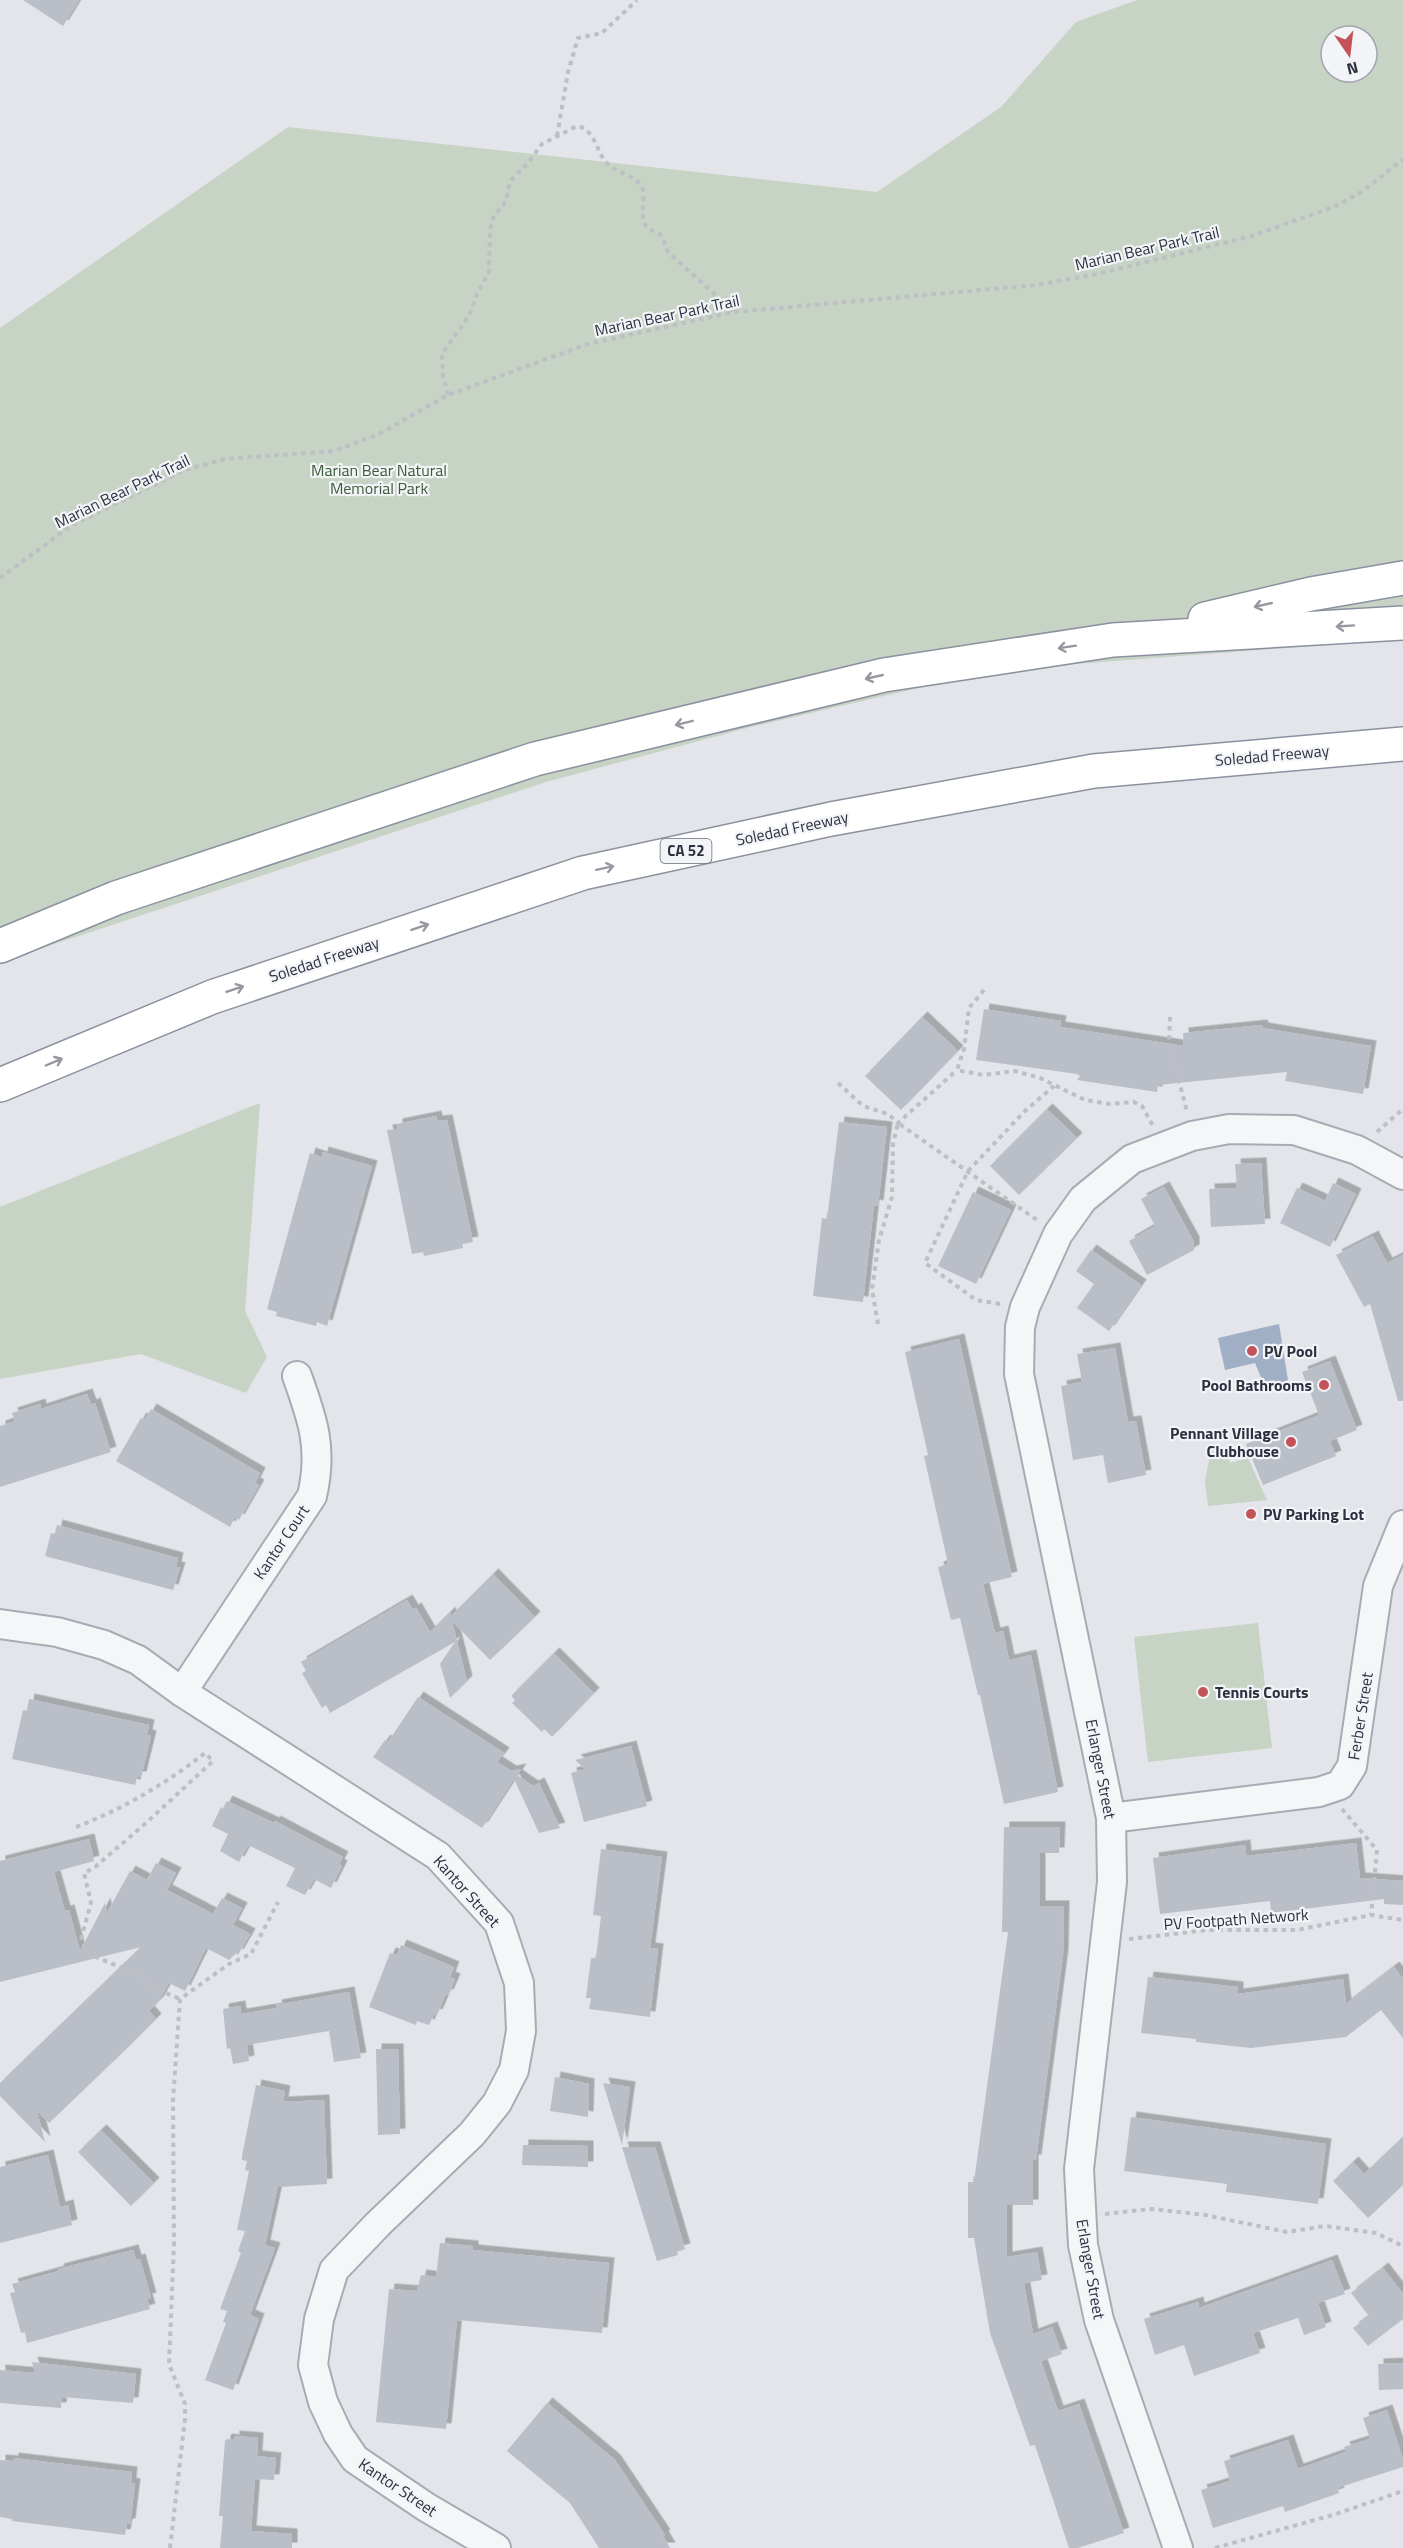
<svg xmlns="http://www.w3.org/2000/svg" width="1403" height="2548" viewBox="0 0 1403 2548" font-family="'Titillium Web',sans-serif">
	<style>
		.green { fill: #c7d3c5; fill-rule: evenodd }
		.water { fill: #a1afc6 }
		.building { fill: #babec6; filter: url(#shadow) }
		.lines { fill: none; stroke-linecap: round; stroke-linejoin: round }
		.minor-casing { stroke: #a8abb4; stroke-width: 32 }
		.highway-casing { stroke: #8b919f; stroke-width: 36 }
		.path { stroke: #bdbfc4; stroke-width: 4; stroke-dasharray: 4.5 4.5; stroke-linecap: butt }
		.minor { stroke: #f5f6f8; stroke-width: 28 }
		.highway { stroke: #fff; stroke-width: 33 }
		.oneway { stroke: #9698a0 }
		.poi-dot { fill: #c35359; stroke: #f2f4f7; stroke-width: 2 }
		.labels { text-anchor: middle; stroke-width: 4.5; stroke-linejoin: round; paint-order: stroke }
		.shield { fill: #f2f4f7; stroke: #676c77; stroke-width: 1.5 }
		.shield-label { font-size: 15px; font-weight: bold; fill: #2c3140 }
		.street-label { font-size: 16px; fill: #2c3140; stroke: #f2f4f7 }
		.park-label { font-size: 16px; fill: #3d5b3a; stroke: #f2f4f7 }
		.poi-label { font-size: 16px; font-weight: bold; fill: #2c3140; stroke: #f2f4f7; text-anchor: start }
	</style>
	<defs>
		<filter id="shadow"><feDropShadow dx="5.5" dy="-5.5" stdDeviation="0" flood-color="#0004"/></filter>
	</defs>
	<rect width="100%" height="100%" fill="#e3e5ea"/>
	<g class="green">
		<path d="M1137,0H1403V639L1076,664L918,688L751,727L546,782L27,953L0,965V328L288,127L877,192L1001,107L1076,22ZM1331,36H1367V72H1331Z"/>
		<polygon points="260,1103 245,1311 267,1357 246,1393 141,1354 0,1379 0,1207"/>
		<polygon points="1211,1450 1227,1455 1230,1463 1248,1458 1267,1500 1208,1506 1205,1481"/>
		<polygon points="1258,1623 1272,1748 1148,1762 1134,1637"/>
	</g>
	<polygon class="water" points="1279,1324 1288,1380 1267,1392 1255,1363 1225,1370 1218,1338"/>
	<g class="building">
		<polygon points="23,0 79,0 63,26"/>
		<polygon points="984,1009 1061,1021 1060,1027 1184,1046 1183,1033 1262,1025 1263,1028 1371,1046 1363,1094 1285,1081 1287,1072 1158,1085 1157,1092 1077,1080 1080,1076 1077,1074 976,1060"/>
		<polygon points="922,1017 958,1051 901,1110 865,1076"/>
		<polygon points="1047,1109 1077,1138 1019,1195 990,1166"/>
		<polygon points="436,1116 437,1121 447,1120 473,1242 462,1244 463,1248 424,1256 423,1252 412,1254 387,1130 397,1129 397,1124"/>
		<polygon points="839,1122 887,1127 878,1206 874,1205 863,1302 813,1296 822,1218 827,1219"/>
		<polygon points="323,1152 372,1166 327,1326 317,1322 316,1326 276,1316 277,1312 267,1309 310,1153 322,1157"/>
		<polygon points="1261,1163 1265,1224 1211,1227 1209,1189 1237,1188 1235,1164"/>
		<polygon points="1333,1183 1356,1194 1330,1247 1280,1223 1297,1188 1325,1201"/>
		<polygon points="1164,1187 1194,1242 1194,1250 1147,1275 1129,1241 1155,1226 1141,1199"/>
		<polygon points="973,1192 1011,1210 976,1284 938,1266"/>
		<polygon points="1373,1236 1387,1263 1403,1255 1403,1401 1398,1401 1370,1304 1364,1307 1336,1255"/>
		<polygon points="1091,1250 1141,1285 1109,1331 1077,1308 1094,1284 1076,1271"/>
		<polygon points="959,1339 1012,1577 983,1584 995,1633 1003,1631 1009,1660 1031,1655 1058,1792 1004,1804 980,1695 978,1695 960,1618 951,1620 938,1567 948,1564 924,1456 928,1455 905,1352"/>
		<polygon points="1115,1348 1128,1422 1136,1421 1146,1475 1108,1483 1103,1455 1073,1460 1061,1386 1082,1382 1077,1354"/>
		<polygon points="1330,1361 1357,1430 1330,1441 1336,1456 1263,1485 1246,1444 1319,1415 1302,1372"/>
		<polygon points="87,1394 91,1405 95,1403 111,1452 0,1487 0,1426 15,1421 12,1413 40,1404 41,1409"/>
		<polygon points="151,1409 260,1473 255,1483 259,1485 239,1520 235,1517 230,1527 116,1461 141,1418 145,1420"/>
		<polygon points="57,1525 178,1558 176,1567 180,1568 173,1590 45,1556 51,1533 55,1534"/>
		<polygon points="493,1574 535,1617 490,1660 452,1621 467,1681 450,1698 440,1664 455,1642 330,1713 326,1705 322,1708 302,1673 306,1671 301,1662 407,1600 413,1610 416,1608 430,1632 450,1612 451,1616"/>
		<polygon points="554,1653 594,1693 552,1737 544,1729 542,1732 512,1703 515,1700 511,1696"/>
		<polygon points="418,1697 504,1753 497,1762 511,1771 521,1769 517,1775 533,1786 539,1783 560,1828 539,1833 514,1779 482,1828 373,1757 385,1740 388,1742"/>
		<polygon points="29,1699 149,1725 147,1735 151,1736 141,1777 137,1777 135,1785 12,1759 23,1710 27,1711"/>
		<polygon points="631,1746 647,1806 584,1822 571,1773 585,1769 575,1760"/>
		<polygon points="227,1801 274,1823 275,1821 343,1857 339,1864 342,1866 331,1888 314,1879 305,1895 286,1886 295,1868 248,1845 239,1862 220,1851 228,1834 212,1826 221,1807 223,1809"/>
		<polygon points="1004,1827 1060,1827 1059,1853 1040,1853 1040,1906 1064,1906 1063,1955 1055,2015 1036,2160 1033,2160 1033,2205 1007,2205 1007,2257 1037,2252 1042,2280 1024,2283 1033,2334 1052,2327 1062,2354 1041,2361 1058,2411 1079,2404 1124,2533 1078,2548 1069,2548 1035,2445 1030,2446 990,2333 974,2238 968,2238 968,2182 974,2182 1008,1932 1002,1932"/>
		<polygon points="89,1839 94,1861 54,1872 65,1911 69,1910 80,1951 105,1903 107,1913 130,1871 147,1880 156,1863 176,1873 167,1890 213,1914 222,1898 242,1908 233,1925 250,1934 238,1955 236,1953 229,1960 206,1948 185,1991 169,1983 158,2002 149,2011 156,2019 123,2052 49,2123 37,2111 45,2142 0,2096 0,2083 141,1947 0,1982 0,1861"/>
		<polygon points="1356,1843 1360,1878 1403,1881 1403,1905 1384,1904 1384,1899 1271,1913 1270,1901 1160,1914 1153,1858 1245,1845 1246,1856"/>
		<polygon points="601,1849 662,1857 650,1948 658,1949 650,2017 589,2009 591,1998 586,1998 591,1958 596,1958 601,1916 593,1915"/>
		<polygon points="401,1945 454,1967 450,1977 455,1979 448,1995 446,1994 437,2015 434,2014 429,2025 417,2021 416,2025 369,2007 390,1953 397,1955"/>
		<polygon points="1394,1967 1403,1979 1403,2038 1381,2010 1346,2037 1251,2048 1196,2042 1196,2039 1141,2033 1148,1977 1238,1987 1238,1994 1343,1979 1346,2004"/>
		<polygon points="349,1992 361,2058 334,2062 329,2031 247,2045 249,2061 233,2064 230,2048 227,2049 223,2009 240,2006 241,2014 277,2008 276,2005"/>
		<polygon points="376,2049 398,2049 400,2134 378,2135"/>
		<polygon points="555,2077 589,2084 588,2117 550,2111"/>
		<polygon points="603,2083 630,2087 622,2145"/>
		<polygon points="256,2085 285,2091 283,2102 324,2100 327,2184 280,2187 278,2185 265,2245 275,2248 250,2315 259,2319 233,2390 205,2380 226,2323 223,2322 227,2311 220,2309 241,2253 238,2251 245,2231 237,2230 249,2171 245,2170 247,2161 242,2160 242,2156"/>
		<polygon points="1131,2117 1326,2144 1318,2204 1226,2192 1227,2184 1124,2171"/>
		<polygon points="101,2130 154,2183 131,2206 78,2152"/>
		<polygon points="1403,2137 1403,2185 1368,2218 1333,2181 1353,2162 1364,2174"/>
		<polygon points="523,2145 588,2146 588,2167 522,2165"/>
		<polygon points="622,2147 655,2147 685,2249 677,2251 678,2255 657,2261"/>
		<polygon points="48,2155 60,2207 68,2205 72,2225 0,2243 0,2167"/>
		<polygon points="440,2243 473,2246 473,2250 609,2263 602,2333 457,2320 446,2429 376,2422 389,2289 417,2291 421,2275 436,2277"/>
		<polygon points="133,2250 136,2260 140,2259 151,2298 147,2299 150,2309 27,2343 25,2332 21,2333 10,2293 15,2292 12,2284 59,2271 58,2269"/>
		<polygon points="1332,2260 1345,2294 1318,2303 1326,2327 1304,2335 1298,2318 1253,2333 1260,2353 1194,2376 1184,2345 1155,2355 1144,2319 1198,2302 1199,2308"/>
		<polygon points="1383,2268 1403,2294 1403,2319 1368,2346 1353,2328 1369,2316 1351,2293"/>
		<polygon points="32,2362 136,2374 133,2403 62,2397 61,2408 0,2403 0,2370 35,2373"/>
		<polygon points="1403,2363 1403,2389 1379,2390 1378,2364"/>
		<polygon points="547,2403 615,2460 665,2535 663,2536 670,2548 599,2548 570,2503 507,2451"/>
		<polygon points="1387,2410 1403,2459 1403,2467 1337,2488 1339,2493 1285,2512 1283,2506 1213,2528 1201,2490 1230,2481 1224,2461 1288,2440 1298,2469 1346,2452 1344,2447 1370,2439 1363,2418"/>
		<polygon points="234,2436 258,2438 257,2456 276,2458 274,2480 255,2479 251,2531 292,2534 292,2548 220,2548 223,2516 219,2516 225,2441 227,2439 234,2440"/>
		<polygon points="13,2458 132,2472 131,2483 135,2484 130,2524 127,2524 125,2535 12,2521 12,2519 0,2517 0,2460 13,2461"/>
	</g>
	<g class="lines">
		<g class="minor-casing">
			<g id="minor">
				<polyline points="0,1624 57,1632 104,1645 138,1660 182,1692 438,1856 499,1923 519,1983 521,2031 514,2070 497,2103 472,2134 378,2224 334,2270 319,2319 313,2365 323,2402 338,2434 355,2459 426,2507 496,2548"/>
				<path d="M182,1692L312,1496C323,1449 313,1420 297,1376"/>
				<polyline points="1111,1818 1319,1792 1340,1785 1352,1766 1378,1586 1403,1525"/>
				<polyline points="1178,2548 1099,2320 1083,2245 1079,2169 1112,1882 1111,1818 1019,1374 1020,1327 1025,1307 1058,1234 1083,1199 1132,1159 1192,1136 1229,1129 1294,1130 1357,1150 1403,1175"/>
			</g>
		</g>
		<g class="highway-casing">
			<g id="highway">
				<polyline points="1205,619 1311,594 1403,578"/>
				<polyline points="0,946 116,898 535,759 884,675 1113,640 1403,623"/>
				<polyline points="0,1085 212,997 583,873 831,819 1094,771 1403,744"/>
			</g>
		</g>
		<g class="path">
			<polyline points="557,136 568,72 578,38 602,33 637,0"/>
			<path d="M448,395L443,375L442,354L469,316L477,294L489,272L490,229L493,218L506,201L510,181L528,163L542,144L577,126C597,130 596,155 609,165C619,174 639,176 643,190C645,203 639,215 647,228L661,235L668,252L733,311"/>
			<polyline points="0,578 72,525 185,470 225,459 334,451 379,434 448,395 588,344 734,312 1036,285 1097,274 1252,236 1336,206 1363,191 1403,159"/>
			<polyline points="984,990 969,1008 964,1049 957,1070 983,1075 1015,1071 1040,1078 1085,1100 1110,1104 1134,1102 1142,1106 1153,1126"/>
			<polyline points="1170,1017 1169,1041 1187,1112"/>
			<polyline points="838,1083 863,1106 888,1114 898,1123 957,1070"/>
			<polyline points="1377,1132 1403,1109"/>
			<polyline points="1000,1304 976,1300 925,1263 968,1171 1025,1111 1054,1086"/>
			<polyline points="878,1324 872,1289 879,1240 892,1197 893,1144 898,1123 1037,1220"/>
			<polyline points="1342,1809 1377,1850 1371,1915"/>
			<path d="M76,1827C121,1810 167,1783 205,1753L213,1761L146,1823L95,1867L84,1873L91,1903L81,1939L89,1954L136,1974L154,1988L180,1999"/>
			<polyline points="1129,1939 1208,1930 1297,1930 1371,1915 1403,1920"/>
			<polyline points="1105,2214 1151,2209 1205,2215 1287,2232 1325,2226 1376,2233 1403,2246"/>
			<polyline points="170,2548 185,2419 185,2404 169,2364 174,2243 173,2100 180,1999 229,1964 251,1954 278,1902"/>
			<polyline points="1215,2548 1336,2514 1403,2491"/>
		</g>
		<use href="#minor" class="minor"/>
		<use href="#highway" class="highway"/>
	</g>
	<defs><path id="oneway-shaft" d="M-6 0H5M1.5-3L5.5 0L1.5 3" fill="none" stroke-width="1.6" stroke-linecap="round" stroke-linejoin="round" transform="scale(1.5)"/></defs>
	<g class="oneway">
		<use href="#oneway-shaft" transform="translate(1263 605) rotate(167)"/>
		<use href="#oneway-shaft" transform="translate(1345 626) rotate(176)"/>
		<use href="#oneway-shaft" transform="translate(1067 647) rotate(171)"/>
		<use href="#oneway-shaft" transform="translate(874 677) rotate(167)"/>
		<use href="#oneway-shaft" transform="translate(684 723) rotate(166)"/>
		<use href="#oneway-shaft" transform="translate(605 868) rotate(-12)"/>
		<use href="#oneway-shaft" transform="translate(420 927) rotate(-18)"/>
		<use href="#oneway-shaft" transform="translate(235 989) rotate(-18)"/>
		<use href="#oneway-shaft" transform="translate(54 1062) rotate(-23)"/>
	</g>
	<g class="poi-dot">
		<circle cx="1252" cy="1351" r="6"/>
		<circle cx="1324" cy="1385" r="6"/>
		<circle cx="1291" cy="1442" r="6"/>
		<circle cx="1251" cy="1514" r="6"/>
		<circle cx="1203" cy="1692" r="6"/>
	</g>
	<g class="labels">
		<rect class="shield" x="660.5" y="839" width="51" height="24" rx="4.5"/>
		<g class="shield-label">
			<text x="686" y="856">CA 52</text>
		</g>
		<g class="street-label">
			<text transform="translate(1147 248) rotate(-13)" y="6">Marian Bear Park Trail</text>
			<text transform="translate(667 315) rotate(-12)" y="6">Marian Bear Park Trail</text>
			<text transform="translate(122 491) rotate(-26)" y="6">Marian Bear Park Trail</text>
			<text transform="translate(1272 755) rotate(-5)" y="6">Soledad Freeway</text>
			<text transform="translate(792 828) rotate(-12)" y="6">Soledad Freeway</text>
			<text transform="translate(324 959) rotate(-18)" y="6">Soledad Freeway</text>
			<text transform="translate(281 1542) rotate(-56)" y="6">Kantor Court</text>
			<text transform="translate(1360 1716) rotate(-81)" y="6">Ferber Street</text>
			<text transform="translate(1101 1769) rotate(79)" y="6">Erlanger Street</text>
			<text transform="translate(467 1891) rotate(48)" y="6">Kantor Street</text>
			<text transform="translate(1236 1919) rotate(-4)" y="6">PV Footpath Network</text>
			<text transform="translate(1091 2269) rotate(80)" y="6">Erlanger Street</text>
			<text transform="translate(398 2487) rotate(34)" y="6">Kantor Street</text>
		</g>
		<g class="park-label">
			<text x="379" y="476">Marian Bear Natural<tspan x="379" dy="18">Memorial Park</tspan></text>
		</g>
		<g class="poi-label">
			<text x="1264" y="1357">PV Pool</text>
			<text x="1312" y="1391" text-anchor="end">Pool Bathrooms</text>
			<text x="1279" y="1439" text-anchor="end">Pennant Village<tspan x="1279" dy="18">Clubhouse</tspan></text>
			<text x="1263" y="1520">PV Parking Lot</text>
			<text x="1215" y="1698">Tennis Courts</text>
		</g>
	</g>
	<g transform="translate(1349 54) rotate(166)"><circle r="28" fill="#f2f4f7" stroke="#a3a6ae" stroke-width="1.5"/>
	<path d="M0-4.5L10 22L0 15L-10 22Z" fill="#c35359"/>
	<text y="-9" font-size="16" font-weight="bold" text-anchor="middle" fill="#2c3140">N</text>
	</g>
</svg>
